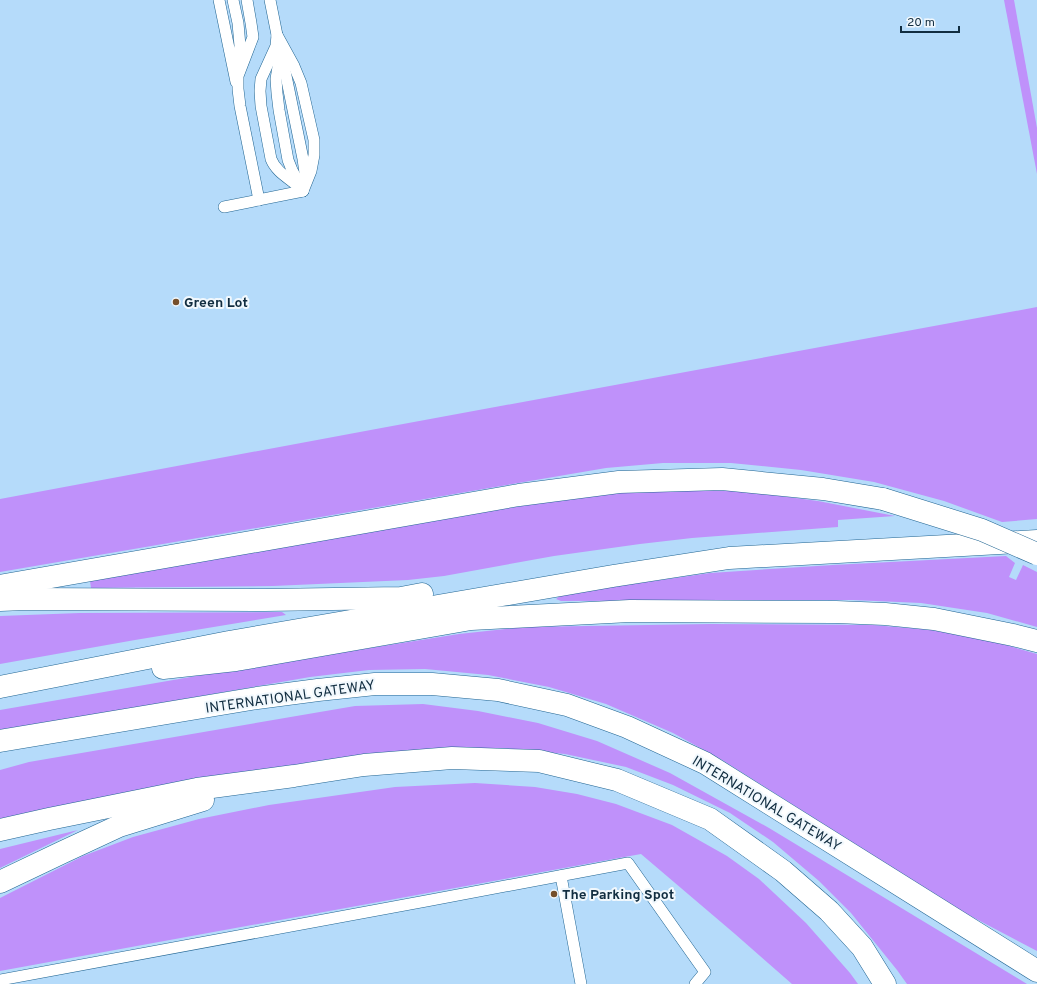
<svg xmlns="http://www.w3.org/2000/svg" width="1037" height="984" viewBox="0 0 1037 984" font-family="Overpass,sans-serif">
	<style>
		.green { fill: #bf91fa }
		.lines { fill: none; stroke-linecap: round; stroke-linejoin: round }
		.lane-casing { stroke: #216592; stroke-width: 12 }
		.highway-casing { stroke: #216592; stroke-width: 23 }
		.lane { stroke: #fff; stroke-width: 11 }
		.highway { stroke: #fff; stroke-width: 22 }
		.highway-bridge-casing { stroke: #216592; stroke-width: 23; stroke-linecap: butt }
		.highway-bridge { stroke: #fff; stroke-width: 22 }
		.poi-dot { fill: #754f2b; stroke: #f1f8fd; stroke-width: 1.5 }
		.labels { text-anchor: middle; stroke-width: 4; stroke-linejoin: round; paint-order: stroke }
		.poi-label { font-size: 14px; font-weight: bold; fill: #112d40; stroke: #f1f8fd; text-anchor: start }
		.street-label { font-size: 14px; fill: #112d40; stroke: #f1f8fd }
	</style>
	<rect width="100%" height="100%" fill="#b5dbfa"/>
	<g class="green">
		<polygon points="1004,0 1014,0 1037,128 1037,174"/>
		<polygon points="1037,307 1037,519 1002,522 944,501 874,482 801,470 731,463 663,463 606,468 0,572 0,499 376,429"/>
		<polygon points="694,489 751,492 818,501 895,516 838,520 838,527 692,538 640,544 554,556 444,576 408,580 273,586 91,588 90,581 471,514 604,493"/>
		<polygon points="1006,556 1015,563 1009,577 1016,580 1023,565 1037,572 1037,627 987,613 921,603 853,600 561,601 556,599 562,594 710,573 833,565"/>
		<polygon points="282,612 286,615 135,640 0,664 0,616 80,613"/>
		<polygon points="710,624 873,625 931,630 989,640 1037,654 1037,951 961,911 722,760 673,733 606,704 549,687 488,675 425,669 369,670 310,677 0,731 0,710 231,670 459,634 525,627"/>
		<polygon points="423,704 478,711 538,723 597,741 670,773 769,828 1027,984 907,984 897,970 851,913 819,881 773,842 730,813 673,785 626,767 565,754 502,748 434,750 0,824 0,770 29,762 355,706"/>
		<polygon points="475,783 535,787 577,794 616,804 672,825 727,856 759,879 806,923 850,973 858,984 792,984 735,934 641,854 0,971 0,898 83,856 133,837 199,819 269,805 395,787"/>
		<polygon points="78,830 0,868 0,849"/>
	</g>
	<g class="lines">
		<g class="lane-casing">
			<g id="lane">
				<polyline points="219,0 236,82"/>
				<polyline points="233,0 238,23 240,46 236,66"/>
				<polyline points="247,0 251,23 253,37 238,76 238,89 240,106 259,200"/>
				<path d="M270,0L277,35L276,46L261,79L260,91L261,106L271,159C277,174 292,179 303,191"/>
				<polyline points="277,35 294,66 301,83 314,140 314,155 311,171 303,191"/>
				<polyline points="279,44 278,67 276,79 277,93 279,110 288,160 292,170 300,185"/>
				<polyline points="282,56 303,159 305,173 304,180"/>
				<polyline points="224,207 303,191"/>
				<polyline points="561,876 581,984"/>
				<polyline points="0,980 426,901 628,863 705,972 695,984"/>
			</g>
		</g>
		<g class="highway-casing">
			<g id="highway">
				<polyline points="0,586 519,495 619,482 722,479 823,489 883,499"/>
				<polyline points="0,600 25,599 265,600 401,598 422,594"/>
				<polyline points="163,668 236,660 471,619 630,611 836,612 885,614 934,619 1013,635 1037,641"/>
				<polyline points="0,687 229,642 613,576 729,558 1037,541"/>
				<polyline points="0,741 257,698 318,690 375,684 432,684 498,690 567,705 627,727 705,763 1037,971"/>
				<polyline points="0,830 49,819 197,789 294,776 364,765 452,758 539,761 617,780 710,819 783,871 829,911 862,947 885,984"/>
				<polyline points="0,882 63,852 119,826 203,800"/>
			</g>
		</g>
		<use href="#lane" class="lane"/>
		<use href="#highway" class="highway"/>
		<g class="highway-bridge-casing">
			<polyline id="highway-bridge" points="883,499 982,530 1037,554"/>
		</g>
		<use href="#highway-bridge" class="highway-bridge"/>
	</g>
	<g class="poi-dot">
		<circle cx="176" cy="302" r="4"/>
		<circle cx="554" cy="894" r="4"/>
	</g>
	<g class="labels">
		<g class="poi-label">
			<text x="184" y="307">Green Lot</text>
			<text x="562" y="899">The Parking Spot</text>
		</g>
		<g class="street-label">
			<text transform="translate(290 696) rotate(-8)" y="5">INTERNATIONAL GATEWAY</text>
			<text transform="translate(767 803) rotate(31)" y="5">INTERNATIONAL GATEWAY</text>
		</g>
	</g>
	<path d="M901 26v6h58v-6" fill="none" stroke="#112d40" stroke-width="2"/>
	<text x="907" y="26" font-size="12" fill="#112d40" stroke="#f1f8fd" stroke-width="3" paint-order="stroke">20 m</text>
</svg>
